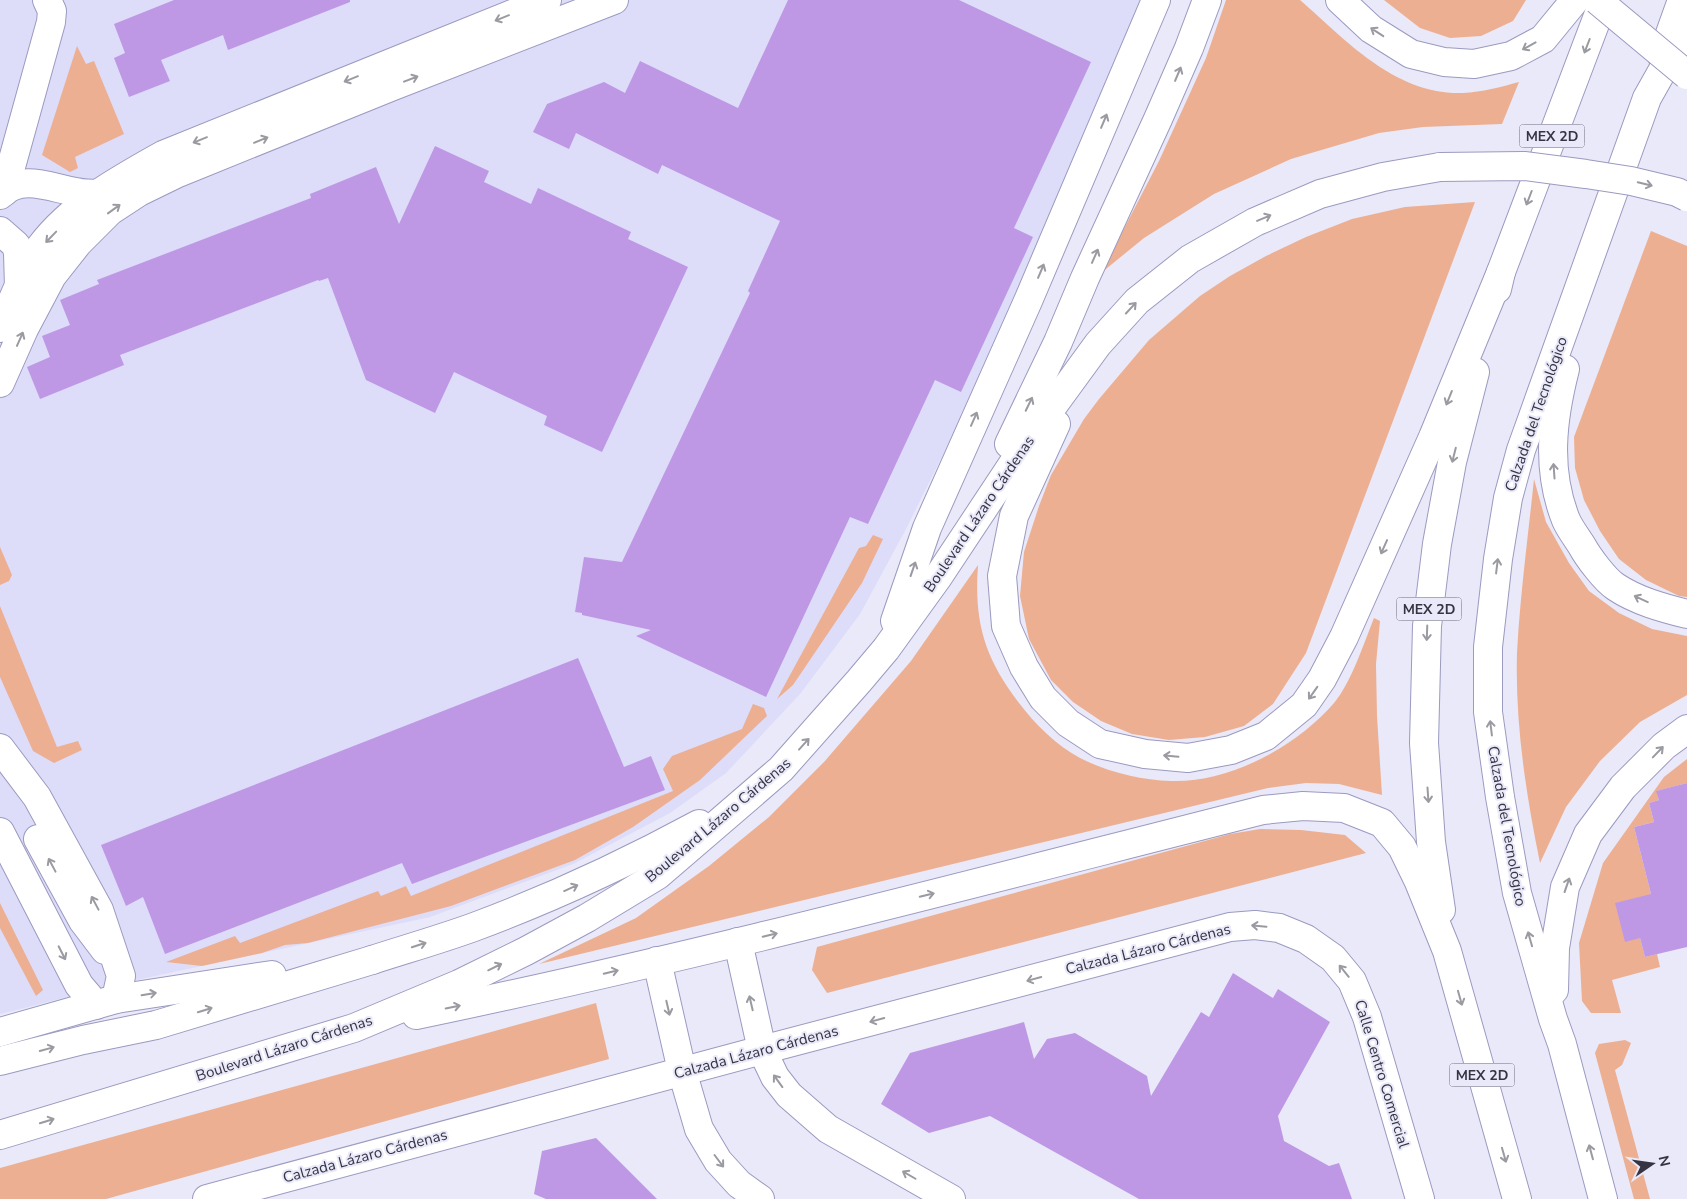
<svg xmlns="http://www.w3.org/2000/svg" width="1687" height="1199" viewBox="0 0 1687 1199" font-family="'Nunito Sans',sans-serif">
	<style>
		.built { fill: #dddcf9 }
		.green { fill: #edaf92 }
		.building { fill: #be98e5 }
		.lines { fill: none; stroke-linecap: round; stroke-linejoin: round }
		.minor-casing { stroke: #9b9ac0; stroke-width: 30 }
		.tertiary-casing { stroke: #9b9ac0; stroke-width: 30 }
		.secondary-casing { stroke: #9b9ac0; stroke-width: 30 }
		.primary-casing { stroke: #9b9ac0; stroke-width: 30 }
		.trunk-casing { stroke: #9b9ac0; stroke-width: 30 }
		.minor { stroke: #fff; stroke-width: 28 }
		.tertiary { stroke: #fff; stroke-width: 28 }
		.secondary { stroke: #fff; stroke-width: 28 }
		.primary { stroke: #fff; stroke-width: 28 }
		.trunk { stroke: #fff; stroke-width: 28 }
		.trunk-bridge-casing { stroke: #9b9ac0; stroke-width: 30; stroke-linecap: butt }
		.trunk-bridge { stroke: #fff; stroke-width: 28 }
		.oneway { stroke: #9a9aa1 }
		.labels { text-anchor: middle; stroke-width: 4; stroke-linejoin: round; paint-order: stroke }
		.shield { fill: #e9e9f9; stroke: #6a6a7a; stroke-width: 1 }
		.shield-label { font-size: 14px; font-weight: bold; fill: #343443 }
		.street-label { font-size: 15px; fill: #343443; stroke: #e9e9f9 }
	</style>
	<rect width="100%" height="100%" fill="#e9e9f9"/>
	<polygon class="built" points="0,0 1146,0 1004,328 965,410 906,529 860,614 800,694 726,773 670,813 573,864 430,917 132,981 0,1014"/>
	<g class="green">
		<path d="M1226,0H1300C1347,41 1395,95 1463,93C1482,92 1501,87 1519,82L1502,124L1423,127L1379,133L1291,159L1214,194L1144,238L1101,273L1159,161L1206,58Z"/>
		<polygon points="1384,0 1526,0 1513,21 1481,36 1450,38 1420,28"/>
		<polygon points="77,46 86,64 94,61 124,134 75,157 78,168 70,172 42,155"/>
		<polygon points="1475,202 1306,653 1273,704 1244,726 1205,737 1169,740 1132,734 1101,721 1073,702 1051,680 1029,639 1020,596 1024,552 1039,506 1051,475 1084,419 1099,399 1149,340 1200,296 1230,276 1266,256 1306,237 1352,219 1405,207"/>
		<polygon points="1651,231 1687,246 1687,597 1679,596 1646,580 1619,559 1600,531 1584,500 1575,468 1574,437"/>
		<path d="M1534,479L1546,522L1569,563L1589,591L1619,613L1652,629L1687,636V695L1640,722L1600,761L1566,807L1540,863C1526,794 1515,724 1517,653C1520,595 1528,537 1534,479Z"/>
		<polygon points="873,535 883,539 862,583 793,685 777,699 859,548 866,546"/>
		<polygon points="0,547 12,575 9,581 0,585"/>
		<path d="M978,565C974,622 984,657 1019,703C1035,724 1056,745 1080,758C1107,772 1141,780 1171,781C1229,783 1296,747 1334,703C1351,683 1364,643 1374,618L1380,621L1376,664L1377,716L1382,795L1339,784L1306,783L1268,788L539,964L636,918L709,866L769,817L824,762L911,661Z"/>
		<polygon points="0,606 57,747 78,741 82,750 54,763 33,751 0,677"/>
		<polygon points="753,704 764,708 767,716 700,780 633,827 575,860 451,906 308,943 285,945 262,953 202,966 166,962 235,936 240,943 378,891 381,896 406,886 411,896 673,791 663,769 672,756 742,729"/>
		<polygon points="1687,759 1687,783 1657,791 1659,800 1649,803 1654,822 1634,827 1651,894 1640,938 1645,957 1657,954 1660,967 1612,980 1621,1013 1591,1013 1582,1001 1579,943 1603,863 1664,777"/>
		<polygon points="1260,829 1301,830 1345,835 1366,853 827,993 812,970 817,947 1230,834"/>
		<polygon points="0,903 43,990 36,996 0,928"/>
		<polygon points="596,1003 609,1059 106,1199 0,1199 0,1168"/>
		<polygon points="1625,1040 1631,1043 1622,1065 1615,1070 1650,1199 1634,1199 1595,1053 1599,1044"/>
	</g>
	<g class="building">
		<polygon points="174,0 350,0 350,2 228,50 223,35 161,60 170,81 129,97 114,58 125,53 114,24"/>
		<polygon points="788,0 959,0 1091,62 1014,228 1033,237 961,392 935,380 868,524 850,517 766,697 636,636 651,630 582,615 582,613 575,612 584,557 622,562 750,293 748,291 780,221 662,165 658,174 576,133 569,149 533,132 547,104 604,82 625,93 640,61 738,108"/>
		<polygon points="435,146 489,171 484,182 531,204 538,188 631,232 628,239 688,267 602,452 544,425 547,416 454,372 435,413 366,380 328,278 319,281 318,280 120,355 124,365 40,399 27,367 50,357 42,336 70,325 60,300 99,284 97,280 311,198 310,194 376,167 399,224"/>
		<polygon points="578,658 624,767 651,756 665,790 412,884 402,863 165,954 143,897 126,906 101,845"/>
		<polygon points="1687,783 1687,947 1645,957 1640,938 1625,942 1615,903 1651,894 1634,827 1654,822 1649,803 1659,800 1656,791"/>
		<polygon points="1233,973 1273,998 1278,989 1330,1022 1278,1116 1284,1141 1329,1166 1339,1163 1352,1199 1139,1199 990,1116 929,1133 881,1104 910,1053 1024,1022 1034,1059 1047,1039 1075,1033 1147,1076 1151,1096 1201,1012 1209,1017"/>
		<polygon points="596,1138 657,1199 546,1199 534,1194 542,1151"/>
	</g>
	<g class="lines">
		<g class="minor-casing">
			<polyline id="minor" points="762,1050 1230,927 1255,925 1279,928 1306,939 1333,958 1352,981 1367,1017 1420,1199"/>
		</g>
		<g class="tertiary-casing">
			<g id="tertiary">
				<polyline points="4,192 51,22 52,11 47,0"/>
				<path d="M0,195C21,173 51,188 76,192C83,194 92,194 100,194"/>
				<polyline points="0,231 16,245 18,253 19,287"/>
				<path d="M0,328C13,301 23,271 41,246C71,206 120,179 163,155L547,0"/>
				<polyline points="0,383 24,329 52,276 78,243 110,211 139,192 178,173 393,86 614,0"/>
				<polyline points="0,748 37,797 99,910 121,976 116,999"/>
				<polyline points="0,832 79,985 96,1005"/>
				<polyline points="38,839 83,921 105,950"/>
				<polyline points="738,942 762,1050 775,1077 789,1095 828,1129 951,1199"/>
				<polyline points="657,961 682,1071 699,1129 718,1161 739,1184 760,1199"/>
				<polyline points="207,1199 762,1050"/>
			</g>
		</g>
		<g class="secondary-casing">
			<g id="secondary">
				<polyline points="0,1032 116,999 272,975"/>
				<polyline points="0,1061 83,1040 156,1025 372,960"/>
			</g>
		</g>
		<g class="primary-casing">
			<polyline id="primary" points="1662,56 1682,0"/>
		</g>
		<g class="trunk-casing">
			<g id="trunk">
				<polyline points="1340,0 1371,29 1411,54 1444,62 1474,64 1511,56 1543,39 1575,0"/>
				<polyline points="1497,289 1501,272 1604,0"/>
				<path d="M1565,369C1552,420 1546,470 1566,520C1570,529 1577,538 1582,546C1588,557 1605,580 1616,587C1637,601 1663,608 1687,614"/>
				<polyline points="1056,424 1014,516 1002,576 1006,626 1024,667 1043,698 1068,723 1100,744 1145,754 1188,758 1231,750 1266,736 1304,705 1322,679 1344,637 1433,437 1501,272"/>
				<polyline points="1009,444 1058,342 1085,278 1158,119 1189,48 1207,0"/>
				<polyline points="895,621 927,528 1028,301 1156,0"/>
				<polyline points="1441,910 1431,842 1424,743 1427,626 1437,544 1452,462 1475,372"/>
				<path d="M372,960C406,949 441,939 474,927C552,898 627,863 699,824"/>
				<polyline points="1554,990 1555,948 1565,887 1588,834 1623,787 1664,746 1687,729"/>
				<path d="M416,1015C701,956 982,881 1263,810L1303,806L1344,808L1382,823L1402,847L1419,882L1447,951L1517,1199"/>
				<polyline points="0,1135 354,1028 459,984 526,951 587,918 658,875 781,769 859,681 886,649 938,577 1036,429 1098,344 1137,301 1190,259 1255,222 1320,194 1383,177 1440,167"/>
				<polyline points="1603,1199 1562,1044 1553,1019 1517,893 1500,797 1488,712 1488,647 1498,559 1508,498 1521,450 1647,98 1687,27"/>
			</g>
		</g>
		<use href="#minor" class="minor"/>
		<use href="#tertiary" class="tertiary"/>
		<use href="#secondary" class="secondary"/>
		<use href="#primary" class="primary"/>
		<use href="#trunk" class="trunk"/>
		<g class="trunk-bridge-casing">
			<g id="trunk-bridge">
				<polyline points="1597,0 1687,75"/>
				<polyline points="1440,167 1524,166 1586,174 1631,181 1677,192 1687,197"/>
			</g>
		</g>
		<use href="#trunk-bridge" class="trunk-bridge"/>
	</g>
	<defs><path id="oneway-shaft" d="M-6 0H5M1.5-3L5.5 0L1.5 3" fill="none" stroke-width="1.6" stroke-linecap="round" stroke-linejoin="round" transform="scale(1.25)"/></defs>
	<g class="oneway">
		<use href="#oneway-shaft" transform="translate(502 18) rotate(158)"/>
		<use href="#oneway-shaft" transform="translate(1377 32) rotate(-147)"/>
		<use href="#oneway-shaft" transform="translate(1529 46) rotate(151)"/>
		<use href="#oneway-shaft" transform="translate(1587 46) rotate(111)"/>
		<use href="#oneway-shaft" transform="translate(1178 74) rotate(-67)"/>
		<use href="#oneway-shaft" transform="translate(351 79) rotate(158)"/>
		<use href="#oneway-shaft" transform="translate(411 79) rotate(-21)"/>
		<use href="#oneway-shaft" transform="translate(1104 121) rotate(-67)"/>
		<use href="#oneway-shaft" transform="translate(200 140) rotate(158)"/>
		<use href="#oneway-shaft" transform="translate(261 140) rotate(-22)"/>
		<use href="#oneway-shaft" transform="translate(1645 184) rotate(14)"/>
		<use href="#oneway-shaft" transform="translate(1529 198) rotate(111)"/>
		<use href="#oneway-shaft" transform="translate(114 209) rotate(-36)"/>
		<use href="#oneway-shaft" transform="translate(1264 218) rotate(-23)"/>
		<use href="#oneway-shaft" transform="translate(51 237) rotate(134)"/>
		<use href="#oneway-shaft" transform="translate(1095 256) rotate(-66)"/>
		<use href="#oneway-shaft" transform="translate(1041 271) rotate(-67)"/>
		<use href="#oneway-shaft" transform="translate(1131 308) rotate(-47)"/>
		<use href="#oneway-shaft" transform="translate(20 339) rotate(-66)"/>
		<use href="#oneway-shaft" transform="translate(1449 398) rotate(112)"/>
		<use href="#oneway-shaft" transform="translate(1029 404) rotate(-64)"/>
		<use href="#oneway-shaft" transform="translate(974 419) rotate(-66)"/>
		<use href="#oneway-shaft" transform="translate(1454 455) rotate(104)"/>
		<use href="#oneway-shaft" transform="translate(1554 471) rotate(-94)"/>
		<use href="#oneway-shaft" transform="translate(1384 547) rotate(114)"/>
		<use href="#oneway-shaft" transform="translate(1497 566) rotate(-83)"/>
		<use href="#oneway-shaft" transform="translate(913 569) rotate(-71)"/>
		<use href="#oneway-shaft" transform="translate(1641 599) rotate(-155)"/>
		<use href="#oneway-shaft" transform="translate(1427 633) rotate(92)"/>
		<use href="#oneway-shaft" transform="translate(1313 693) rotate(125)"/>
		<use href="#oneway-shaft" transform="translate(1491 728) rotate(-97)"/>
		<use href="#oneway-shaft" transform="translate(804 744) rotate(-48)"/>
		<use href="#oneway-shaft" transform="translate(1658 752) rotate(-46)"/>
		<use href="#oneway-shaft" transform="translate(1171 756) rotate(-175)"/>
		<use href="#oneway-shaft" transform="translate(1428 795) rotate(86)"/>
		<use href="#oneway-shaft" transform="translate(52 865) rotate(-118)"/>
		<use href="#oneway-shaft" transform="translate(1567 885) rotate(-71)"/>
		<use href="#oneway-shaft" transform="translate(571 888) rotate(-24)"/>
		<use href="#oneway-shaft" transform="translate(927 895) rotate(-14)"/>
		<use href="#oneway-shaft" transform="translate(95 903) rotate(-118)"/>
		<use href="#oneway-shaft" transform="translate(1259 926) rotate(-175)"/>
		<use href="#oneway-shaft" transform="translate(770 935) rotate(-14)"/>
		<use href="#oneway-shaft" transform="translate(1530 939) rotate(-106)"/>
		<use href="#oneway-shaft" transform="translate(419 945) rotate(-18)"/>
		<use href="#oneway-shaft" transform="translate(62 953) rotate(63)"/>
		<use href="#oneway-shaft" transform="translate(495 967) rotate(-26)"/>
		<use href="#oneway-shaft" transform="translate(1344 971) rotate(-129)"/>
		<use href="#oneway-shaft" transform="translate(611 972) rotate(-14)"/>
		<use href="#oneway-shaft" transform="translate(1034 979) rotate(165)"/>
		<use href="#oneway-shaft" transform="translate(149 994) rotate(-9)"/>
		<use href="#oneway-shaft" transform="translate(1460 998) rotate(74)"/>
		<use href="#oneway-shaft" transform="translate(751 1003) rotate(-103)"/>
		<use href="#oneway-shaft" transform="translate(453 1007) rotate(-12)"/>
		<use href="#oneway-shaft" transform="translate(668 1008) rotate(77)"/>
		<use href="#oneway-shaft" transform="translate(205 1010) rotate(-17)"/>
		<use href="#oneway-shaft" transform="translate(877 1020) rotate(165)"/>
		<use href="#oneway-shaft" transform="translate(47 1049) rotate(-15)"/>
		<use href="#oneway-shaft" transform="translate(778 1081) rotate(-126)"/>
		<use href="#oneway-shaft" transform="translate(47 1121) rotate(-17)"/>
		<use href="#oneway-shaft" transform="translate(1591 1152) rotate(-105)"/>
		<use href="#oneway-shaft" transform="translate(1504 1155) rotate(74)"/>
		<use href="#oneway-shaft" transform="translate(719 1161) rotate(53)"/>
		<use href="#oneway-shaft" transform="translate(909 1175) rotate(-150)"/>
	</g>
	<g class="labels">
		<g class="shield">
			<rect x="1519.5" y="124.5" width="65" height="23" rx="4"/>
			<rect x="1396.5" y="597.5" width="65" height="23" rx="4"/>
			<rect x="1449.5" y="1063.5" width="65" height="23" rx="4"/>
		</g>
		<g class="shield-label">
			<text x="1552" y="141">MEX 2D</text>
			<text x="1429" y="614">MEX 2D</text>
			<text x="1482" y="1080">MEX 2D</text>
		</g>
		<g class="street-label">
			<text transform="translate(1536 414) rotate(-71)" y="5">Calzada del Tecnológico</text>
			<text transform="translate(979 514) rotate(-56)" y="5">Boulevard Lázaro Cárdenas</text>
			<text transform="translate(718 820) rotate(-40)" y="5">Boulevard Lázaro Cárdenas</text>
			<text transform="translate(1507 826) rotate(80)" y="5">Calzada del Tecnológico</text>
			<text transform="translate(1148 949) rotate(-14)" y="5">Calzada Lázaro Cárdenas</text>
			<text transform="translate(284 1048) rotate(-18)" y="5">Boulevard Lázaro Cárdenas</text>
			<text transform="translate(756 1052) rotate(-15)" y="5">Calzada Lázaro Cárdenas</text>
			<text transform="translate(1382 1074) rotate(73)" y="5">Calle Centro Comercial</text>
			<text transform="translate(365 1156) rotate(-15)" y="5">Calzada Lázaro Cárdenas</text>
		</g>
	</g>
	<g transform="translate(1652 1164) rotate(77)" stroke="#e9e9f9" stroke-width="4" paint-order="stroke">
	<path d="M0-4L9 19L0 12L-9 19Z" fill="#343443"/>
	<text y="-8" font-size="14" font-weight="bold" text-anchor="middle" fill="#343443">N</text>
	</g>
</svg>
